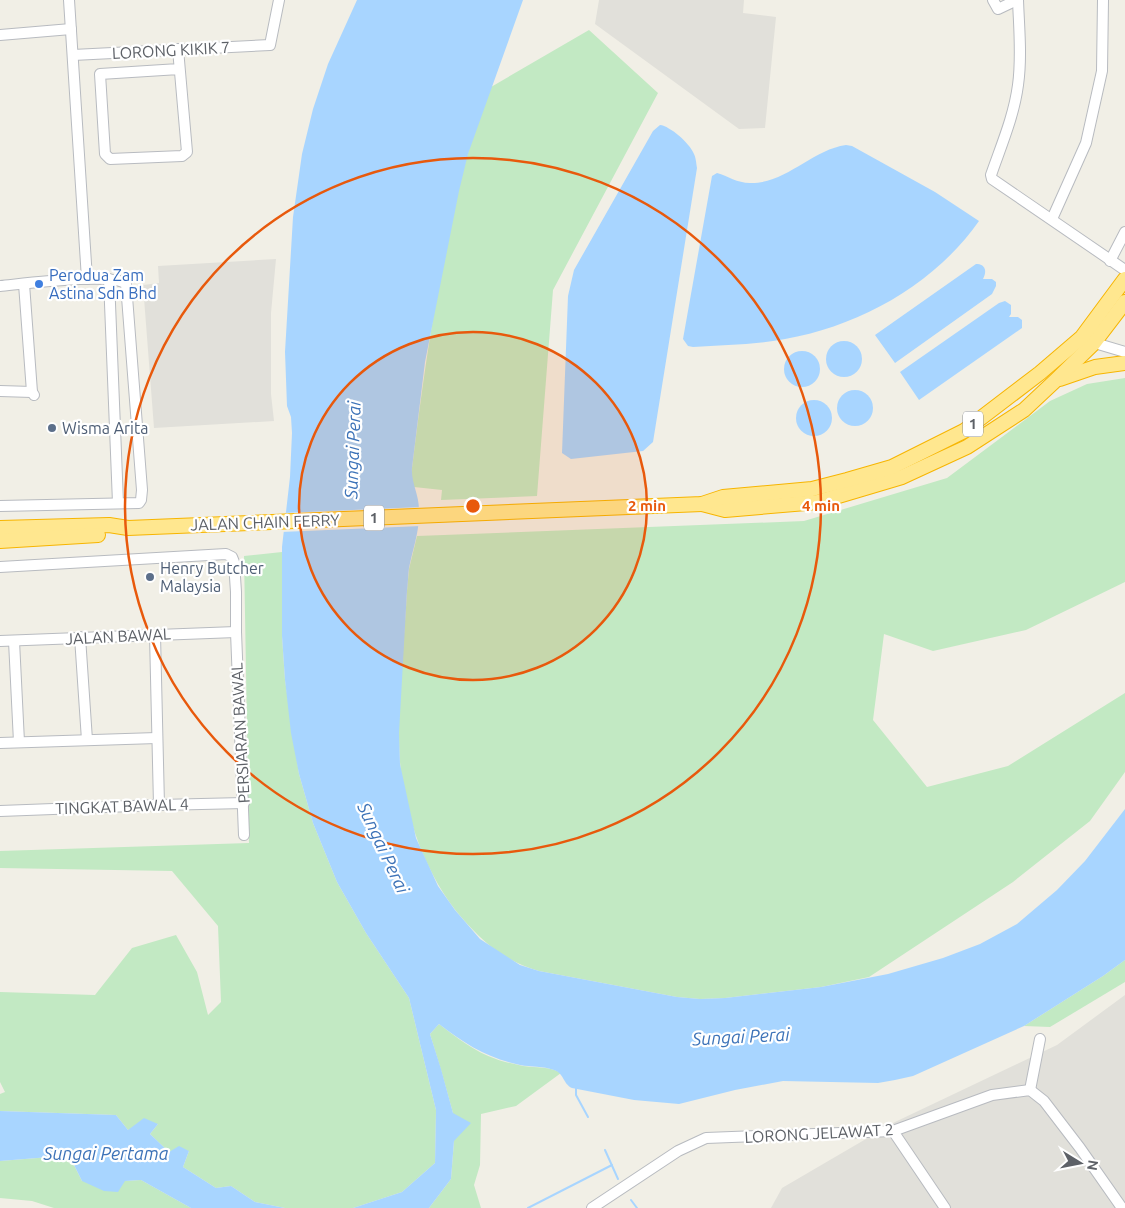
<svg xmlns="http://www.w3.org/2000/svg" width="1125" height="1208" viewBox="0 0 1125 1208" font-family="Ubuntu,sans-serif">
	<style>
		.industrial { fill: #e1e0da }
		.green { fill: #c2e9c3 }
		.water { fill: #a8d5ff }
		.pier { fill: #f1efe6 }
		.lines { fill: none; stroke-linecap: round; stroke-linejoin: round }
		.stream { stroke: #a8d5ff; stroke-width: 2 }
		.minor-casing { stroke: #b8bbc0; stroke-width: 12 }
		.highway-casing { stroke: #f7b500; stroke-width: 16 }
		.minor { stroke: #fff; stroke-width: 10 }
		.highway { stroke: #ffe78f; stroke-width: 14 }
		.ring { fill: none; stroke: #e8590c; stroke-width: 2.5 }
		.shop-dot { fill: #3f7fe0; stroke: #fff; stroke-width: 2 }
		.service-dot { fill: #5c6f8a; stroke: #fff; stroke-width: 2 }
		.labels { text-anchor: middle; stroke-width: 4.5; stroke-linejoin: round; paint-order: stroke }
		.shield { fill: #fff; stroke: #8e9095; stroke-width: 1 }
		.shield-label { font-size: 15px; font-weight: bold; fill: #5d6167 }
		.street-label { font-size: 16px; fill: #5d6167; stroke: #fff }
		.shop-label { font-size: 16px; fill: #366cbe; stroke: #fff; text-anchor: start }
		.service-label { font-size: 16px; fill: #4e5e75; stroke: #fff; text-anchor: start }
		.water-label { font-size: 18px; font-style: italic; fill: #3d73b8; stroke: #fff }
		.centre { fill: #e8590c; stroke: #fff; stroke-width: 2.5 }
		.ring-label { font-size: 15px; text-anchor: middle; font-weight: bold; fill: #e8590c; stroke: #fff; stroke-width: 4.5; stroke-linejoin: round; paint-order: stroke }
	</style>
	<rect width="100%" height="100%" fill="#f1efe6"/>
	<g class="industrial">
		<polygon points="599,0 744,0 743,13 776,17 765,128 739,129 595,24"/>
		<polygon points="276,259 271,313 271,394 274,421 154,428 143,285 159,283 158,266"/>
		<polygon points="1125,995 1125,1208 771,1208 782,1188 895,1122 1057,1045"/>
	</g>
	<g class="green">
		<path d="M589,30L658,93L553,290L537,496L441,500L442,490L414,487L411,477L412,468C425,363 440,258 467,156C474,133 483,110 491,87Z"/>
		<path d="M1125,378V582L1026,630L933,651L884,634L873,720L927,787L1008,766L1125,693V772L1090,821L1013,882L869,977L821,987L725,998L700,999L677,997L539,971C505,961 485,944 462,918C427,878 404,815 400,762C396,705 404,648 407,591L409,569L417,536L804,521L947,478L1050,401L1087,384Z"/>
		<polygon points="282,552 282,636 285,680 299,774 313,823 337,882 366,933 409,998 436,1110 435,1163 402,1192 353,1208 285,1208 255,1202 231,1186 216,1188 183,1167 189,1151 169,1152 150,1134 158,1124 128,1130 116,1115 0,1111 0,1094 5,1092 0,1082 0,992 95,995 132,948 176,935 197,972 208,1015 221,1002 218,926 172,871 0,868 0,851 249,843 244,556"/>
		<polygon points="1125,960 1125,982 1050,1027 1024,1026 1103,976"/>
		<path d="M439,1024C456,1037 475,1052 496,1059C504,1062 514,1064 523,1066C536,1068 549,1066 561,1073L516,1106L481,1114L480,1165L474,1185L481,1208H429L451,1179L454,1141L453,1113L441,1070L430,1034Z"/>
		<polygon points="62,1156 73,1163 82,1181 124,1181 141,1180 191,1208 54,1208 32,1201 0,1198 0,1161"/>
	</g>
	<g class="water">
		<path d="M357,0H523L468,154L459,191L425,362L412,468C411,483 419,494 419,510C420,530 413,548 409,568C408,575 408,583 407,591L399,733L400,764L416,838L438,886L455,910L480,939L520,965L539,971L677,997L700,999L725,998L821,987L888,974L943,958L980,944L1017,924L1057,890L1085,861L1125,809V960L1103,976L1024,1026L913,1076L895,1080L878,1083L783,1081L735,1090L679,1104L634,1100L572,1088C563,1084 564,1073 554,1070C543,1066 531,1067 520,1065C487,1058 465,1044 439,1024L430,1034L441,1069L453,1113L471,1123L454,1141L451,1179L429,1208H353L402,1192L435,1163L436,1110L409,998L366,933L337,882L313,823L299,774L291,733L285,680L282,636V547L290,477L292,433L291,417L287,406L285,352L293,217L302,154L313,109L328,64Z"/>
		<path d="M660,125C670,126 689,143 693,152C696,157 696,162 697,168L653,442L643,451L571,459L562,453L568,296L574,270L653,131Z"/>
		<path d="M846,145L852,146L935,192L979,221C932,288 852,330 773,341C746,345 719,345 693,347L688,346L683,339L712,176L717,173C728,176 737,183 750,183C786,184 811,150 846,145Z"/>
		<path d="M976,264C986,264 987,272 983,279H992L996,282V286L992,294L895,363L875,335Z"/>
		<polygon points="1005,301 1011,305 1011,314 1009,317 1018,317 1022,320 1022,328 919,400 900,372 999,303"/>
		<circle cx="844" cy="359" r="18"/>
		<circle cx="802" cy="369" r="18"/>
		<circle cx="855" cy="408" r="18"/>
		<circle cx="814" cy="418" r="18"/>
		<polygon points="0,1111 116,1115 128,1130 144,1118 158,1124 150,1134 169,1152 179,1146 189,1151 183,1167 216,1188 231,1186 255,1202 285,1208 191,1208 141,1180 125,1181 118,1192 104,1191 82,1181 73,1163 62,1156 0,1161"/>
	</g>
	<polygon class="pier" points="421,507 421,526 281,532 284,513"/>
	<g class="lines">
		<g class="stream">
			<polyline points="576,1088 576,1095 588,1117"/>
			<polyline points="605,1150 618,1179"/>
			<polyline points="631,1200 637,1208"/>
			<polyline points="528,1208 612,1165"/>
		</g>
		<g class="minor-casing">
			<g id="minor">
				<polyline points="69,0 87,279"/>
				<polyline points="993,0 998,9 1017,0"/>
				<path d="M1018,0C1019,28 1022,57 1018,85C1014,116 1001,146 991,175L992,179L1125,270"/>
				<polyline points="0,35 71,29"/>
				<polyline points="178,49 187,152 182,156 110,159 105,154 100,74 179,69"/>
				<polyline points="73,55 270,45 279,0"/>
				<polyline points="1052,219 1086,143 1102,71 1103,0"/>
				<polyline points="1110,261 1125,232"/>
				<polyline points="109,279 118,503"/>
				<polyline points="24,284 32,392 34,395"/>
				<path d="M0,286C22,284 112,272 126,284L142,490L141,500L139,503L0,506"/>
				<polyline points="1088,341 1125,352"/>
				<polyline points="0,391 32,392"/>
				<polyline points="0,567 226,554 232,557 234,562 236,592 236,632 244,835"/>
				<polyline points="155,635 159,805"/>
				<polyline points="80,637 87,740"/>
				<polyline points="0,641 236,632"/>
				<polyline points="14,641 19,742"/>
				<polyline points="0,743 157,738"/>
				<polyline points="0,811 159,805 244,803"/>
				<polyline points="1030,1090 1040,1039"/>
				<polyline points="893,1131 945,1208"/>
				<polyline points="592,1208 678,1151 706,1138 893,1131 992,1095 1030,1090 1044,1101 1080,1148 1122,1208"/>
			</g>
		</g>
		<g class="highway-casing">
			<g id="highway">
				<polyline points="1060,379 1095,367 1125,363"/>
				<polyline points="702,504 725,510 818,502 902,477 967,447 1024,410 1056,380 1093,344 1125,302"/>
				<polyline points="0,528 109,525 128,528 702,504 723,497 812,489 847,480 892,467 964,431 1040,373 1082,337 1125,279"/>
				<polyline points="0,541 98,535"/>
			</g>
		</g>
		<use href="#minor" class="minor"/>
		<use href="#highway" class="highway"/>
	</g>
	<circle cx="473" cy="506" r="174" fill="#e8590c" fill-opacity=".12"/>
	<g class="ring">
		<circle cx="473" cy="506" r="174"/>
		<circle cx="473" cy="506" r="348"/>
	</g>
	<circle class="shop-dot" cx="39" cy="284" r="5"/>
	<g class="service-dot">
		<circle cx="52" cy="428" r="5"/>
		<circle cx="150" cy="577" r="5"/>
	</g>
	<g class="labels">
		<g class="shield">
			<rect x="963" y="411.5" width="20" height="25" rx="4"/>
			<rect x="364" y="505.5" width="20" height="25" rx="4"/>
		</g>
		<g class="shield-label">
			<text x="973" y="429">1</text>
			<text x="374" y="523">1</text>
		</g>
		<g class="street-label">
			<text transform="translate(171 50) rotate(-3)" y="6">LORONG KIKIK 7</text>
			<text transform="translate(265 522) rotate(-2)" y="6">JALAN CHAIN FERRY</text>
			<text transform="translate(118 636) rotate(-3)" y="6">JALAN BAWAL</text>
			<text transform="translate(240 733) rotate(-93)" y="6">PERSIARAN BAWAL</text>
			<text transform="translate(122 806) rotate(-2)" y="6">TINGKAT BAWAL 4</text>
			<text transform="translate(819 1133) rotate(-3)" y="6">LORONG JELAWAT 2</text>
		</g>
		<g class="shop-label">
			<text x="49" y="281">Perodua Zam<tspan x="49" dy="18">Astina Sdn Bhd</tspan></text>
		</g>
		<g class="service-label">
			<text x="62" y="434">Wisma Arita</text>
			<text x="160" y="574">Henry Butcher<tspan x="160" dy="18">Malaysia</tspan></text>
		</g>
		<g class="water-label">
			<text transform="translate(353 450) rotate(-88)" y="6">Sungai Perai</text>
			<text transform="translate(383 848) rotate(65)" y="6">Sungai Perai</text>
			<text transform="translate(741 1037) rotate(-3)" y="6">Sungai Perai</text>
			<text x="106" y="1160">Sungai Pertama</text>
		</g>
	</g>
	<circle cx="473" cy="506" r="8" class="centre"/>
	<g class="ring-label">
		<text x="647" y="511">2 min</text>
		<text x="821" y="511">4 min</text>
	</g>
	<g transform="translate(1080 1163) rotate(100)" stroke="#ffffff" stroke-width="4" paint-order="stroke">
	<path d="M0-4L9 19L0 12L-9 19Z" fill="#5d6167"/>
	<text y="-8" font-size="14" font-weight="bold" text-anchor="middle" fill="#5d6167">N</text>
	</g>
</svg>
